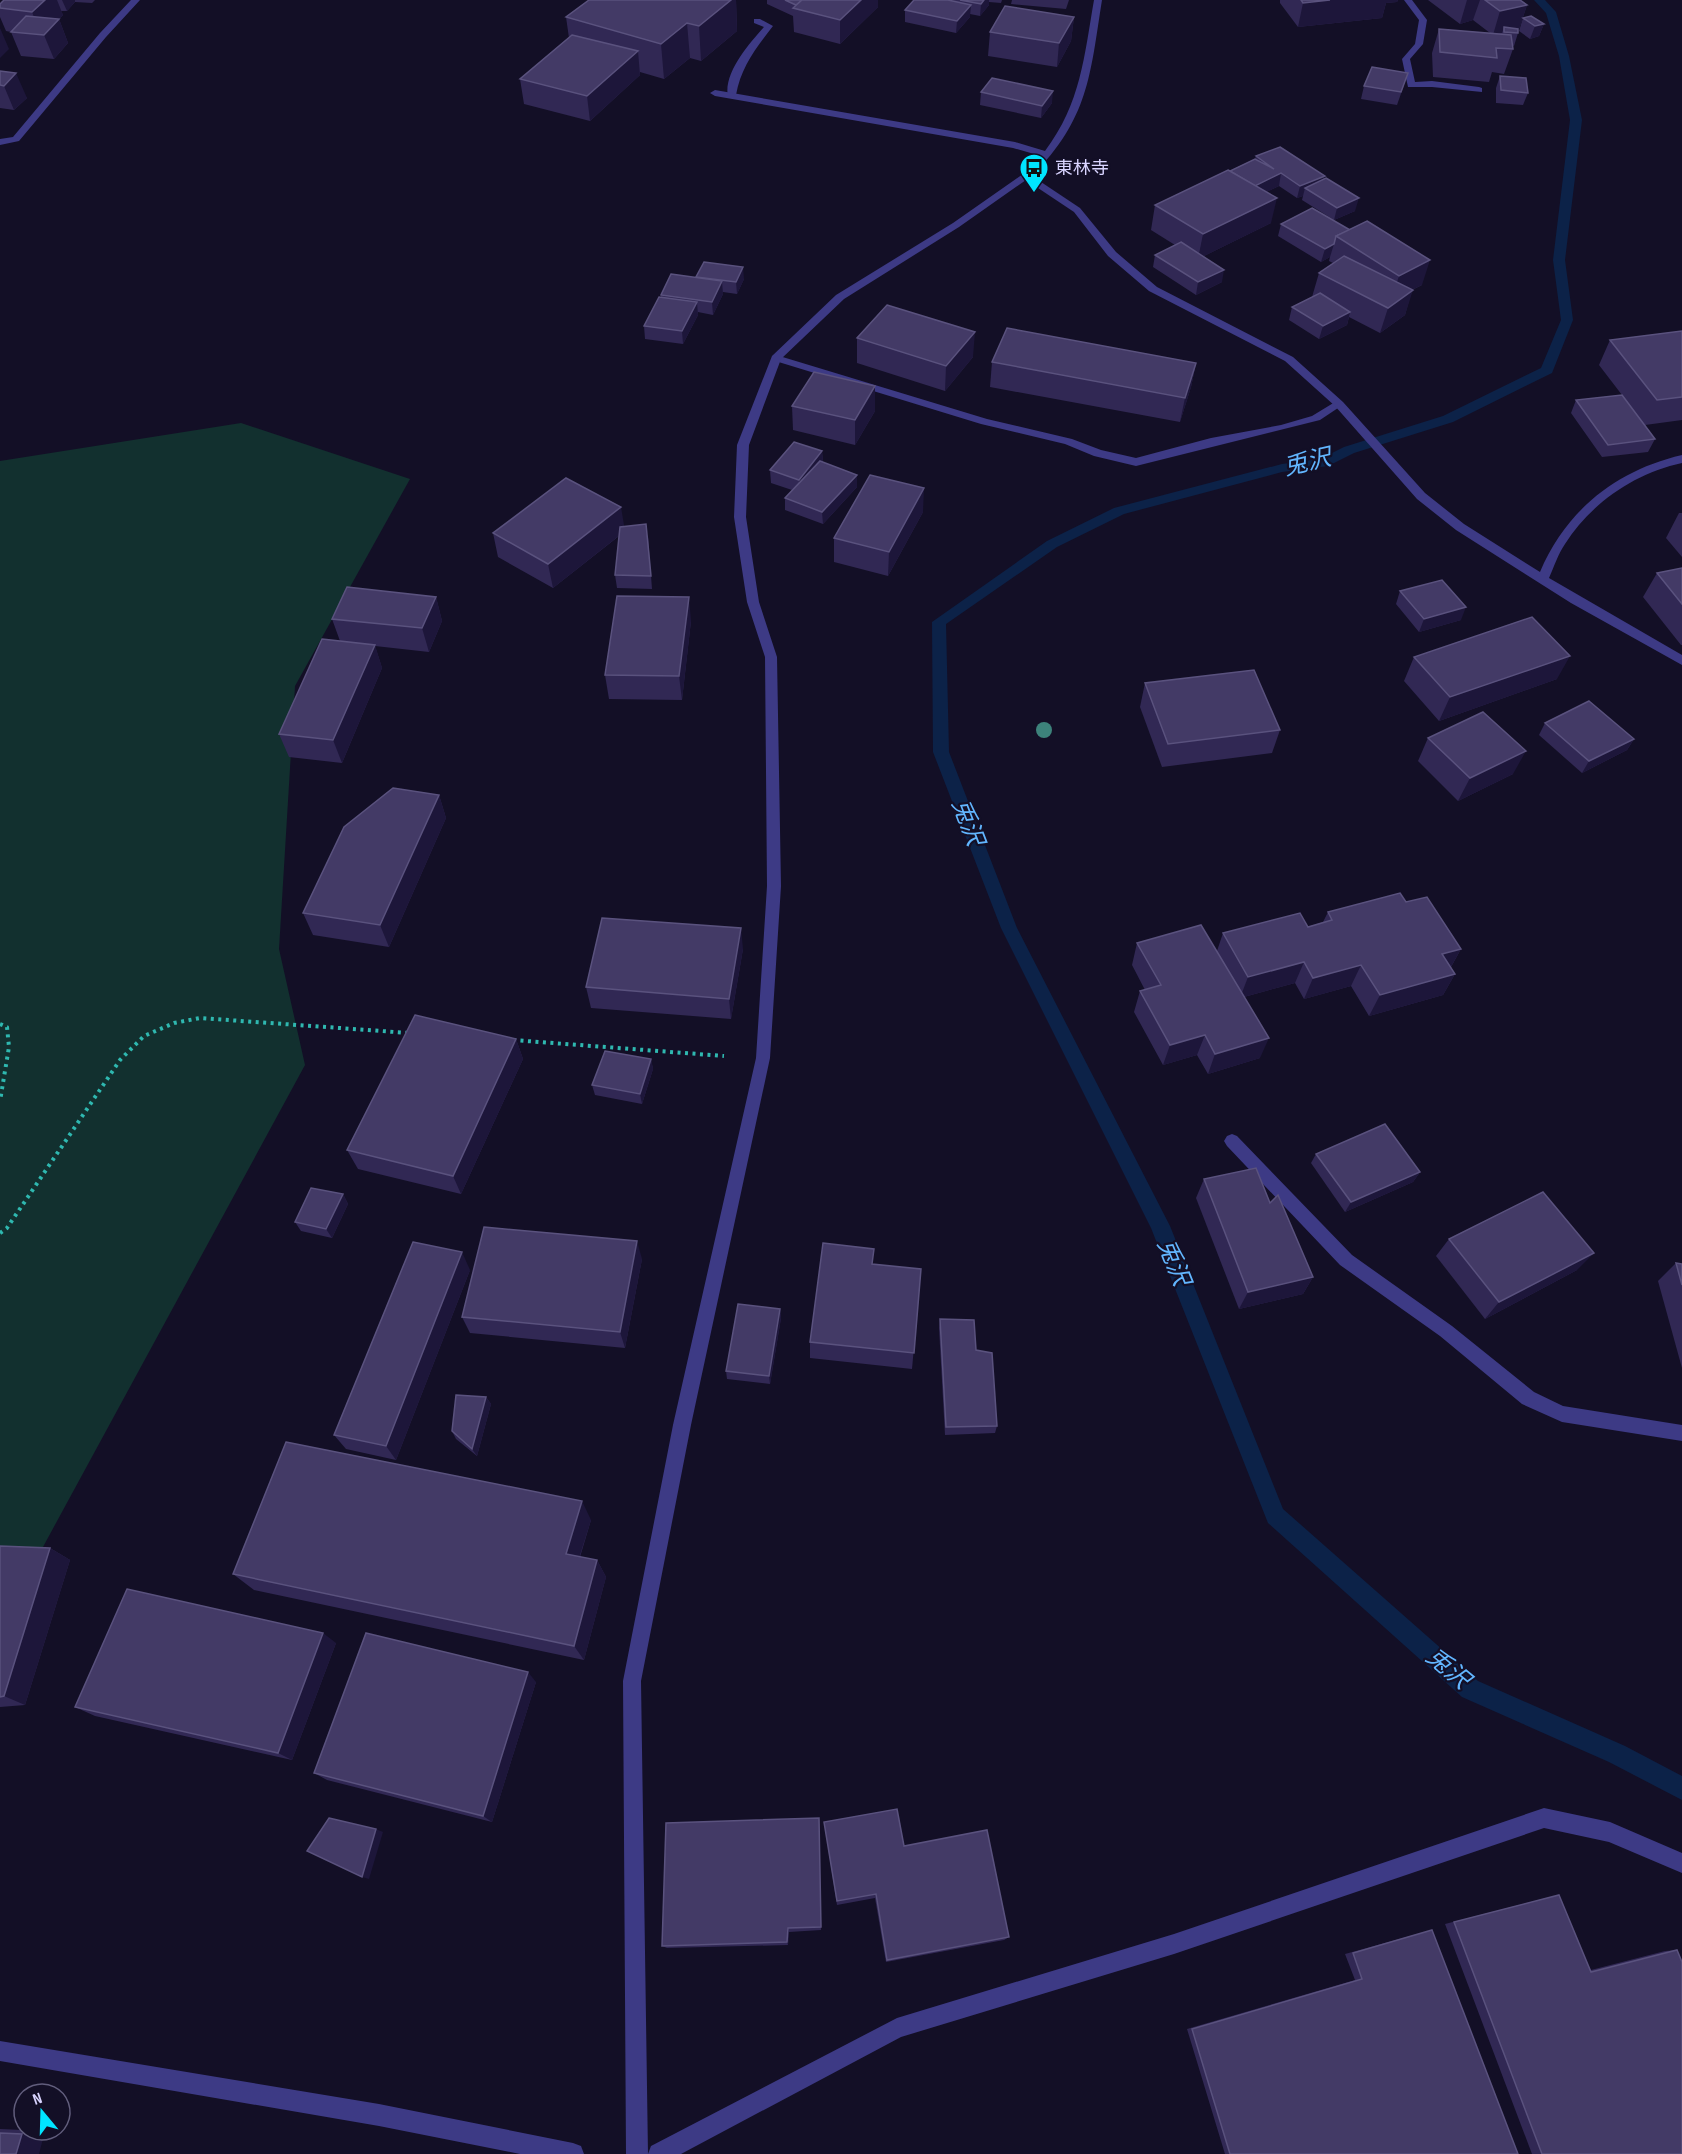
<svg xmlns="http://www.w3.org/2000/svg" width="1682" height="2154" viewBox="0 0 1682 2154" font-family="'Sofia Sans Condensed','Noto Sans JP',sans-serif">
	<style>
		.green { fill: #12302f }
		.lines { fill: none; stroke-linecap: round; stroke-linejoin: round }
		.stream { fill: #0c2248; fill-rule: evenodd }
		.path { stroke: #2fb8b0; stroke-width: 4; stroke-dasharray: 3 4.5; stroke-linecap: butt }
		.lane { fill: #3d3a85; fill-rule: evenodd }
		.street { fill: #3d3a85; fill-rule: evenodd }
		.tree { fill: #3d827b }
		.wall { fill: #312854 }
		.shaded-wall { fill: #1d163a }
		.building { fill: #433a66; stroke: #5a527e; stroke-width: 1.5 }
		.labels { text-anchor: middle; stroke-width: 4.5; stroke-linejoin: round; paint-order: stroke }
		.far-poi-label { font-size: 18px; fill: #d9d4ff; stroke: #130f26; text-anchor: start }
		.water-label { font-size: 24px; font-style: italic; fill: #62b6ff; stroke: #130f26 }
	</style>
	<rect width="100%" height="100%" fill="#130f26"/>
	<polygon class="green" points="241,423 410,479 295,686 279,949 305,1065 0,1626 0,461"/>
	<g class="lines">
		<polygon class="stream" points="1534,0 1545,0 1556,12 1569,56 1582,120 1565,260 1573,320 1552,373 1453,422 1354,453 1328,466 1282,472 1124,514 1057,547 946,624 949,752 1017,928 1170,1226 1283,1509 1478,1681 1625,1746 1682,1776 1682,1800 1609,1762 1462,1697 1268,1523 1151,1228 1001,928 933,752 932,622 1047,541 1114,508 1282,464 1320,459 1344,447 1443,416 1541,368 1561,320 1553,260 1570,120 1559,56 1546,13"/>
		<g class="path">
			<polyline points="0,1024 7,1027 9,1047 0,1101"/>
			<polyline points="513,1040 724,1056"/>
			<polyline points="0,1233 7,1228 120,1060 144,1036 174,1023 200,1018 409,1033"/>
		</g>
		<g class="lane">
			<path d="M754,19H760L773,26C756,48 741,67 736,95L728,97C723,73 749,44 764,27L754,23Z"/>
			<polygon points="776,355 987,419 1072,439 1101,450 1136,458 1211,438 1281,425 1312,416 1335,402 1339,401 1344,404 1320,420 1136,466 1094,456 1065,444 981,424 772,360 772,356"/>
			<polygon points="1232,1134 1237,1136 1352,1255 1452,1326 1534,1392 1563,1406 1682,1425 1682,1441 1562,1422 1522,1404 1440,1336 1340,1265 1227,1146 1224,1141 1227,1136"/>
		</g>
		<g class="street">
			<polygon points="131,0 140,0 106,37 19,141 0,145 0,139 13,137 100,33"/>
			<path d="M1094,0H1102C1090,76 1089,118 1032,176L1080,208L1116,252L1157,287L1293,357L1343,402L1425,493L1464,524L1540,572C1566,510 1617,470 1682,455V463C1635,473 1591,503 1565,544C1558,554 1554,567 1549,578L1682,655V665L1571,603L1456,530L1417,499L1335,406L1285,361L1149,291L1108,256L1074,212L1026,180L959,227L844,299L781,359L749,445L746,517L759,602L777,657L781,886L770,1058L691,1425L641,1681L648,2154H626L623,1681L673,1425L756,1058L767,886L765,657L747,602L734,517L737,445L772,356L836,295L953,223L1023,174L1041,156L1013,148L715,96L710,93L715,90L1015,142L1045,151C1081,103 1084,57 1094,0Z"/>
			<polygon points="1404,0 1412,0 1427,20 1423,44 1410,59 1415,82 1432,81 1479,87 1482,88 1482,92 1432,87 1408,87 1402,59 1415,44 1419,20"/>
			<polygon points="1544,1808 1610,1822 1682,1853 1682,1873 1609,1842 1544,1828 1174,1954 901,2037 681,2154 648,2154 651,2146 897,2018 1174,1934"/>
			<polygon points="0,2041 379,2104 573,2143 581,2146 584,2154 520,2154 379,2126 0,2061"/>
		</g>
	</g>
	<circle class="tree" cx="1044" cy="730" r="8"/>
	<g class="wall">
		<polygon points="4,0 95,0 92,3 75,2 67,11 61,11 63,15 59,19 68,43 54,59 21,56 11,32 6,31 0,17 0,4"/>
		<polygon points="589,0 736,0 737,31 701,61 690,58 664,79 640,72 640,75 590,121 524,104 520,79 569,38 566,17"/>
		<polygon points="767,0 878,0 878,7 840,44 794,32 793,16 767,4"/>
		<polygon points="951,0 1002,0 1001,3 989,2 989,5 980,16 970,14 970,17 956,33 905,22 905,10"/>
		<polygon points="1012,0 1069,0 1066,9 1011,4"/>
		<polygon points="1280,0 1398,0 1397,2 1386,3 1382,18 1298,27 1280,3"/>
		<polygon points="1428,0 1520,0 1527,5 1519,29 1518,29 1518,33 1514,46 1512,45 1513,49 1504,74 1492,72 1489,82 1433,77 1432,53 1439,29 1490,33 1473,20 1460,24"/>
		<polygon points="1074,17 1071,41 1057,67 988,56 990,32"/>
		<polygon points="1523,18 1544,24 1539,36 1530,39 1519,31"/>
		<polygon points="0,71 27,98 14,110 0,108"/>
		<polygon points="1500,76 1528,93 1523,105 1496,103 1496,88"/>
		<polygon points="1404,85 1397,105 1361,99 1364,86"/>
		<polygon points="981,92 1052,103 1041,118 980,105"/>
		<polygon points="1256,156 1324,180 1355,211 1334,220 1302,200 1303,196 1297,198 1279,186 1266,192 1271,223 1204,256 1222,282 1196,295 1153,267 1155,255 1175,245 1151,230 1155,205 1255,159"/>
		<polygon points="1312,208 1422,285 1412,290 1405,315 1380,333 1349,317 1347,325 1319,339 1289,320 1292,307 1312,297 1319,273 1333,263 1329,261 1330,257 1321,262 1278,236 1281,224"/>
		<polygon points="696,277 744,279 737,294 723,292 723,294 713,315 698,312 698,315 683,344 645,339 644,326 661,297 661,295 696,278"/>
		<polygon points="1682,331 1682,420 1645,425 1655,439 1648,452 1602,457 1571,413 1576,400 1622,395 1599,365 1610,340"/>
		<polygon points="857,338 973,357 945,391 857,363"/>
		<polygon points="992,362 1196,363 1191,387 1180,422 990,387"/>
		<polygon points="792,406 875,411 855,445 793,430"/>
		<polygon points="822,451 823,462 857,487 823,524 785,510 785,498 792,490 771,483 770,470"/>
		<polygon points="923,512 888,576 834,562 834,538"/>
		<polygon points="1679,513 1682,513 1682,557 1666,538"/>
		<polygon points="624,526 648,536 652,589 617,588 615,575 619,536 553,588 498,557 493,533"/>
		<polygon points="1682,568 1682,645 1681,645 1643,597 1657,573"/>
		<polygon points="1400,591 1461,620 1419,632 1396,604"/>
		<polygon points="436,597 442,621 429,652 375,646 382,668 342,763 289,757 279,734 340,641 332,619"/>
		<polygon points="691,621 682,700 609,699 605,675"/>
		<polygon points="1414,657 1557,679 1439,721 1404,681"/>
		<polygon points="1145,683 1280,730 1272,753 1162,767 1140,707"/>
		<polygon points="1545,723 1634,739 1627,750 1582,773 1539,735"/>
		<polygon points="1428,738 1513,774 1458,801 1418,761"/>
		<polygon points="439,795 446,818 389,947 313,935 303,913"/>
		<polygon points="1406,902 1461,949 1451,967 1455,974 1443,995 1369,1016 1351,986 1304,999 1295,983 1244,997 1260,1058 1208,1074 1197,1055 1163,1065 1134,1012 1140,991 1145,990 1132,965 1137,943 1217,951 1223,933 1308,927 1323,922 1328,912"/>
		<polygon points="743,949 731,1019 591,1008 586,987"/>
		<polygon points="516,1039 523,1059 461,1194 358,1169 347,1150"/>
		<polygon points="651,1059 653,1069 642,1104 595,1095 592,1085"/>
		<polygon points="1316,1154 1420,1172 1413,1182 1345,1212 1311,1163"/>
		<polygon points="1204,1179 1270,1203 1313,1277 1303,1294 1239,1309 1196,1198"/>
		<polygon points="343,1194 348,1204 332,1238 301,1231 295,1222"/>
		<polygon points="1449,1239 1577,1270 1485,1319 1436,1256"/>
		<polygon points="642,1259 625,1348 470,1333 462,1317"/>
		<polygon points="1676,1263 1682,1264 1682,1368 1658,1281"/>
		<polygon points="873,1264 921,1269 912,1369 810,1358 810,1342"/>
		<polygon points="470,1270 396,1460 346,1449 334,1435"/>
		<polygon points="780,1309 781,1318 770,1384 727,1379 726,1371"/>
		<polygon points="940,1319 976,1350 997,1426 995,1433 945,1435 939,1328"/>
		<polygon points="486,1397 491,1404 477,1456 456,1439 452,1431"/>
		<polygon points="591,1520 580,1557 597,1560 606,1577 584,1660 254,1590 233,1574"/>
		<polygon points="0,1546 50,1548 70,1560 25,1705 0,1707"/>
		<polygon points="336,1643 292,1760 95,1716 75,1707"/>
		<polygon points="536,1682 492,1822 327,1780 314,1773"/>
		<polygon points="824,1822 904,1846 1009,1937 1004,1940 886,1962 875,1898 837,1905"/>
		<polygon points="819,1825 821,1930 789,1932 788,1945 667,1948 662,1946"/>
		<polygon points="1550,1897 1591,1970 1665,1951 1677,1950 1682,2154 1532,2154 1445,1924"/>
		<polygon points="1432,1930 1518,2154 1225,2154 1187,2029 1355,1980 1345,1954"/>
		<polygon points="0,2129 45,2131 0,2154"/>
	</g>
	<g class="shaded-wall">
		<polygon points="45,0 57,0 63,15 59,19 68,43 54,59 44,35 41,35 32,12"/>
		<polygon points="62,0 75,0 75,2 67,11"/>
		<polygon points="731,0 736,0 737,31 701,61 699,26"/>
		<polygon points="861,0 878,0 878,7 840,44 840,20"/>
		<polygon points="984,0 989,0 989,5 980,16 981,4"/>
		<polygon points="1330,0 1398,0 1397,2 1386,3 1382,18 1298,27 1303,3"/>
		<polygon points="1467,0 1480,0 1473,20 1460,24"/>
		<polygon points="971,5 970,17 956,33 957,21"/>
		<polygon points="1527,5 1519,29 1507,32 1504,27 1502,33 1493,35 1500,11"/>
		<polygon points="1074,17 1071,41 1057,67 1059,43"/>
		<polygon points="687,23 690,58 664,79 661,44"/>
		<polygon points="1544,24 1539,36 1530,39 1535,26"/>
		<polygon points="0,28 9,49 0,58"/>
		<polygon points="638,51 640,75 590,121 587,96"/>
		<polygon points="16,73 27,98 14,110 4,86"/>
		<polygon points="1053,91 1052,103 1041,118 1042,106"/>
		<polygon points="1281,173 1279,186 1246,202 1248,189"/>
		<polygon points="1325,176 1321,189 1305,188 1303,196 1297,198 1300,186"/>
		<polygon points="1277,198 1271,223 1198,259 1203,234"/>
		<polygon points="1359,198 1355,211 1334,220 1337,208"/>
		<polygon points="1334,244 1330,257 1321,262 1325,249"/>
		<polygon points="1430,260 1422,285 1391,300 1399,276"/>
		<polygon points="743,267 744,279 737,294 736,282"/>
		<polygon points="1224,270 1222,282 1196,295 1198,282"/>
		<polygon points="722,281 723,294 713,315 712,302"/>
		<polygon points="1413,290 1405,315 1380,333 1388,308"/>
		<polygon points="697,302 698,315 683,344 682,331"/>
		<polygon points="1350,312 1347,325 1319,339 1323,326"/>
		<polygon points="975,332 973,357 945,391 946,366"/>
		<polygon points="1196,363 1191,387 1180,422 1185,398"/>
		<polygon points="875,386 875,411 855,445 855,420"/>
		<polygon points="822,451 823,463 800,492 799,480"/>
		<polygon points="857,475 857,487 823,524 822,512"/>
		<polygon points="924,488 923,512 888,576 889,552"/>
		<polygon points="621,507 625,531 553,588 548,564"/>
		<polygon points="436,597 442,621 429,652 422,628"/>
		<polygon points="689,597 691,621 682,700 679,676"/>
		<polygon points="1466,607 1461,620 1419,632 1424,619"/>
		<polygon points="375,645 382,668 342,763 333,740"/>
		<polygon points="1570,656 1557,679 1439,721 1450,697"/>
		<polygon points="1634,739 1627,750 1582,773 1589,761"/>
		<polygon points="1526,751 1513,774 1458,801 1470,778"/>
		<polygon points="439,795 446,818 389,947 380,925"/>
		<polygon points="741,928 743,949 731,1019 729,999"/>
		<polygon points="1461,949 1449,970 1442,954"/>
		<polygon points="1304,962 1295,983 1240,998 1248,977"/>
		<polygon points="1361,965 1351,986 1304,999 1313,978"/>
		<polygon points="1455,974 1443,995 1369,1016 1380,995"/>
		<polygon points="1205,1035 1197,1055 1163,1065 1170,1045"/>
		<polygon points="1269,1038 1260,1058 1208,1074 1215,1054"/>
		<polygon points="516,1039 523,1059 461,1194 453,1176"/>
		<polygon points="651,1059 653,1069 642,1104 640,1094"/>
		<polygon points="1420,1172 1413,1182 1345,1212 1351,1202"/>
		<polygon points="343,1194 348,1204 332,1238 326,1229"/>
		<polygon points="637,1241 642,1259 625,1348 620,1332"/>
		<polygon points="462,1252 470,1270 396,1460 386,1446"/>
		<polygon points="1594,1253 1577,1270 1485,1319 1499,1302"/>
		<polygon points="1313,1277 1303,1294 1239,1309 1248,1292"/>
		<polygon points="780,1309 781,1318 770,1384 769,1376"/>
		<polygon points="486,1397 491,1404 477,1456 472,1449"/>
		<polygon points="582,1501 591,1520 575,1571 566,1554"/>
		<polygon points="50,1548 70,1560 25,1705 4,1696"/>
		<polygon points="597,1560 606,1577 584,1660 574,1646"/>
		<polygon points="323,1633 336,1643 292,1760 278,1753"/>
		<polygon points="528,1672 536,1682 492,1822 483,1816"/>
		<polygon points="376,1829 383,1832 369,1879 362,1877"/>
		<polygon points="788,1928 789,1932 788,1945 787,1942"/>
		<polygon points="45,2131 39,2154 16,2154 22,2134"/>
	</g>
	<g class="building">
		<polygon points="4,0 45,0 32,12 0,8 0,4"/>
		<polygon points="589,0 731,0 699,26 687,23 661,44 566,17"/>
		<polygon points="785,0 802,0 796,5"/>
		<polygon points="802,0 861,0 840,20 793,8"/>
		<polygon points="914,0 948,0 971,5 957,21 905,10"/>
		<polygon points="960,0 984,0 981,4"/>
		<polygon points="1301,0 1330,0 1303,3"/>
		<polygon points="1485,0 1520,0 1527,5 1500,11"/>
		<polygon points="1005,6 1074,17 1059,43 990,32"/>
		<polygon points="26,16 59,19 44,35 11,32"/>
		<polygon points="1531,16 1544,24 1535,26 1523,18"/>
		<polygon points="1504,27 1518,29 1518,33 1504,32"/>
		<polygon points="1439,29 1511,35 1513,49 1496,48 1497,58 1440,52"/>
		<polygon points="572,35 638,51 587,96 520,79"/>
		<polygon points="1372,67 1408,73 1401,92 1364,86"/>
		<polygon points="0,71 16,73 4,86 0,85"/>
		<polygon points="1500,76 1526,78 1528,93 1501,90"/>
		<polygon points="992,78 1053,91 1042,106 981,92"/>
		<polygon points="1280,147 1325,176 1300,186 1281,173 1255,186 1230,171 1255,159 1274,169 1256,156"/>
		<polygon points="1228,170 1277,198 1203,234 1155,205"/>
		<polygon points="1326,178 1359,198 1337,208 1305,188"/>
		<polygon points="1312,208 1350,230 1336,236 1334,244 1325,249 1281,224"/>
		<polygon points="1367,221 1430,260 1399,276 1336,236"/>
		<polygon points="1181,242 1224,270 1198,282 1155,255"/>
		<polygon points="1344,256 1413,290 1388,308 1319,273"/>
		<polygon points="704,262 743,267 736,282 696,277"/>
		<polygon points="671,274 722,281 712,302 661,295"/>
		<polygon points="1320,293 1350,312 1323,326 1292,307"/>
		<polygon points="659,297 697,302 682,331 644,326"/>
		<polygon points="887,305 975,332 946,366 857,338"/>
		<polygon points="1007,328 1196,363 1185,398 992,362"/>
		<polygon points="1682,331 1682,397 1657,400 1610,340"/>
		<polygon points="814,372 875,386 855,420 792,406"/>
		<polygon points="1622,395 1655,439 1608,445 1576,400"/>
		<polygon points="794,442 822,451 799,480 770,470"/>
		<polygon points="820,461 857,475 822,512 785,498"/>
		<polygon points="870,475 924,488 889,552 834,538"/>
		<polygon points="566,478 621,507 548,564 493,533"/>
		<polygon points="646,524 651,576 615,575 620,527"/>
		<polygon points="1682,568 1682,604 1657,573"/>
		<polygon points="1442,580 1466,607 1424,619 1400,591"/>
		<polygon points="347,587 436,597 422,628 332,619"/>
		<polygon points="617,596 689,597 679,676 605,675"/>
		<polygon points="1532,617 1570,656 1450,697 1414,657"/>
		<polygon points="322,639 375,645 333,740 279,734"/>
		<polygon points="1254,670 1280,730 1168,744 1145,683"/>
		<polygon points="1589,701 1634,739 1589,761 1545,723"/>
		<polygon points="1483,712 1526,751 1470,778 1428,738"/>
		<polygon points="393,788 439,795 380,925 303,913 344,827"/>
		<polygon points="1400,893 1406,902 1427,897 1461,949 1442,954 1455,974 1380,995 1361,965 1313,978 1304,962 1248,977 1223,933 1300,913 1308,927 1332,920 1328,912"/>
		<polygon points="602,918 741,928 729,999 586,987"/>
		<polygon points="1201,925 1269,1038 1215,1054 1205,1035 1170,1045 1140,991 1161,985 1137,943"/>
		<polygon points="415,1015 516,1039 453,1176 347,1150"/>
		<polygon points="605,1051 651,1059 640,1094 592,1085"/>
		<polygon points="1385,1124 1420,1172 1351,1202 1316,1154"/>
		<polygon points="1256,1168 1270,1203 1278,1195 1313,1277 1248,1292 1204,1179"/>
		<polygon points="311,1188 343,1194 326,1229 295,1222"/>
		<polygon points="1543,1192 1594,1253 1499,1302 1449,1239"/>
		<polygon points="484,1227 637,1241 620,1332 462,1317"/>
		<polygon points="413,1242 462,1252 386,1446 334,1435"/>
		<polygon points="823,1243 874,1249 872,1264 921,1269 914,1353 810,1342"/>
		<polygon points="1676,1263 1682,1264 1682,1285"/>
		<polygon points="738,1304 780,1309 769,1376 726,1371"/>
		<polygon points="940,1319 974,1320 976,1350 992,1353 997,1426 946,1427"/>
		<polygon points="456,1395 486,1397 472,1449 452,1431"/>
		<polygon points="286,1442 582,1501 566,1554 597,1560 574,1646 233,1574"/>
		<polygon points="0,1546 50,1548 4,1696 0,1697"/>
		<polygon points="127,1589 323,1633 278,1753 75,1707"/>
		<polygon points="366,1633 528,1672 483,1816 314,1773"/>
		<polygon points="897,1809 904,1846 987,1830 1009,1937 887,1960 876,1894 837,1901 824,1822"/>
		<polygon points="329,1818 376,1829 362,1877 307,1851"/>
		<polygon points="819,1818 821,1927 788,1928 787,1942 662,1946 666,1823"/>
		<polygon points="1559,1895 1591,1972 1677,1950 1682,1962 1682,2154 1542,2154 1454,1922"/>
		<polygon points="1432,1930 1518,2154 1230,2154 1192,2029 1362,1979 1353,1953"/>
		<polygon points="0,2133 22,2134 16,2154 0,2154"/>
	</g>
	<defs>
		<g id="bus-pin" transform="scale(1.5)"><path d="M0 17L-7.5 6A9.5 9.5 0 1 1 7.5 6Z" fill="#00e5ff" stroke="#130f26"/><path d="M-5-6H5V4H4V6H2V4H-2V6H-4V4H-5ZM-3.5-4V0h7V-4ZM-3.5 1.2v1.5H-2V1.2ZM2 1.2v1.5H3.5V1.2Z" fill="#111"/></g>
	</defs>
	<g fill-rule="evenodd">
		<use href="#bus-pin" x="1034" y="168"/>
	</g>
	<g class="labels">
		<g class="far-poi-label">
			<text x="1055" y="174">東林寺</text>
		</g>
		<g class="water-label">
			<text transform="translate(1307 462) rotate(-13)" y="8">兎沢</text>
			<text transform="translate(968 822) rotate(69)" y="8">兎沢</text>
			<text transform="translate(1174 1262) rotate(68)" y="8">兎沢</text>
			<text transform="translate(1448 1668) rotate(40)" y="8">兎沢</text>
		</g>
	</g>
	<g transform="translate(42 2112) rotate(341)"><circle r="28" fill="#130f26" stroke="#625e7d" stroke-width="1.5"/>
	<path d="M0-4.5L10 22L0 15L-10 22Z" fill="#00e5ff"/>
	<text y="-9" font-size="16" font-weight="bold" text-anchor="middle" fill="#d9d4ff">N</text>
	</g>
</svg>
